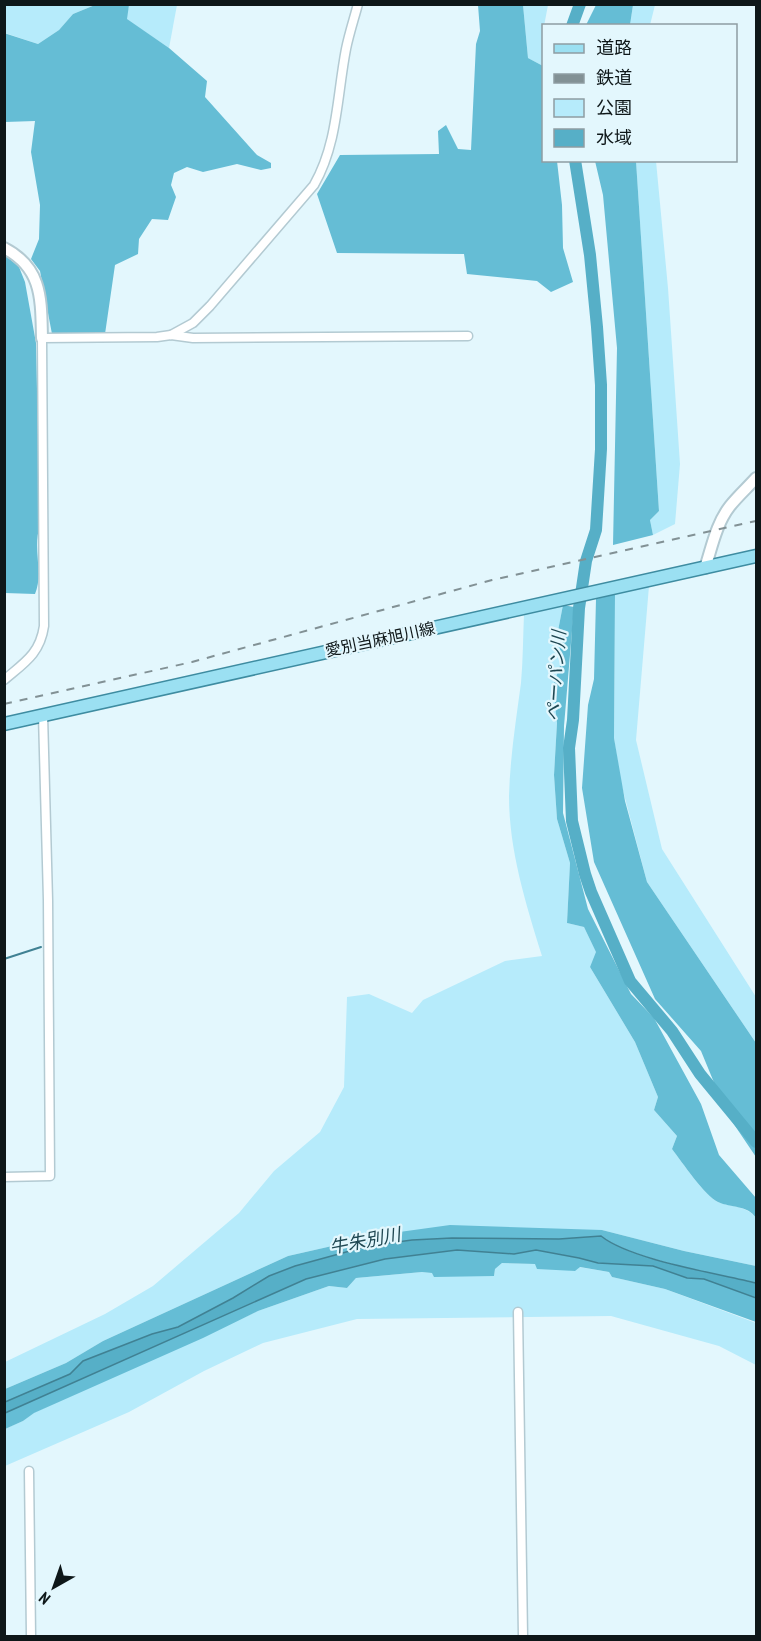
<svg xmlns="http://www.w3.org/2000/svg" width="761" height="1641" viewBox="0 0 761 1641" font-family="'PT Sans Narrow','Noto Sans JP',sans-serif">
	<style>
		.green { fill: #b6ebfb }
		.forest { fill: #65bdd5 }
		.water { fill: #56afc7; stroke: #408193; stroke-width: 1.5 }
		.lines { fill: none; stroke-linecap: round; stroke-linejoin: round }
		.stream { stroke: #408193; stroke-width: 2 }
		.river { stroke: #56afc7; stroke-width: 12 }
		.street-casing { stroke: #b3cad2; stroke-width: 11 }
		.secondary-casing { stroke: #b3cad2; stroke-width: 14 }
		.primary-casing { stroke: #3e8ca1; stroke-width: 15 }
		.street { stroke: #fff; stroke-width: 8 }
		.secondary { stroke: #fff; stroke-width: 10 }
		.primary { stroke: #9be0f2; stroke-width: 12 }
		.rail { stroke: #829195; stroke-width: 2; stroke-dasharray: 8 8; stroke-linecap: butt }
		.labels { text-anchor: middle; stroke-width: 4.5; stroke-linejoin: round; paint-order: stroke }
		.street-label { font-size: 16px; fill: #0e1719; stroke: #e3f7fd }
		.water-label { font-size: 18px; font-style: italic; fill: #1f4752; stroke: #e3f7fd }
	</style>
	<rect width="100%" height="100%" fill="#e3f7fd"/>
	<g class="green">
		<polygon points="5,5 95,5 73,14 59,30 38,44 5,33"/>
		<polygon points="129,5 177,5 169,48 126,19"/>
		<polygon points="523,5 548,5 544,26 543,66 528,58"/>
		<polygon points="633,5 655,5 650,25 630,26"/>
		<polygon points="636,161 656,161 668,288 680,464 675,524 653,535 650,520 659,511"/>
		<polygon points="649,586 636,740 662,849 756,997 756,1043 647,882 621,783 614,738 615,594"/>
		<path d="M563,605L557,636L562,660L553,686L557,723L554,775L557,819L570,863L567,923L584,927L597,953L590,967L635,1042L658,1097L654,1110L677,1136L672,1149C682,1162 705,1196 718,1202C731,1207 748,1206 756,1218V1266L684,1251L602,1230L385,1234L288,1256L103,1341L66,1363L5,1389V1362L105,1314L153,1286L239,1213L274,1171L320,1132L344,1087L347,997L369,994L412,1013L423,1000L505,961L542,956C526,904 509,851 509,796C510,758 516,720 521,683C523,660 523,637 524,614Z"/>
		<polygon points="502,1263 535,1264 574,1271 579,1267 609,1272 612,1277 665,1289 756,1323 756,1365 719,1346 611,1316 357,1319 263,1343 204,1371 129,1412 5,1466 4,1429 23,1421 33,1413 258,1311 329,1286 347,1288 356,1278 422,1272 494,1276 495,1269"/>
	</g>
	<g class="forest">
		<polygon points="95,5 129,5 127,19 169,48 207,81 205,97 257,155 271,163 271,168 261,170 237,164 203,172 187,167 174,173 171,185 176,197 168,220 152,219 139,239 138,254 115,265 105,334 52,334 40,271 31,259 39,239 40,205 31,152 35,121 5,122 4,33 38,44 59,30 73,14"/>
		<polygon points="478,5 523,5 528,58 543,66 544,160 557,161 562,205 563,248 573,282 551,292 537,281 467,274 464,254 337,253 317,194 340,155 439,154 438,131 446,125 458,149 471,150 476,44 480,31"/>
		<polygon points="596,5 633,5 630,25 586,25"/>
		<polygon points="595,161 636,161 659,511 650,520 653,535 613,545 617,348 603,195"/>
		<path d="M5,255L19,267L25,282L36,343L40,526C32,548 44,572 35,594L5,593Z"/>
		<polygon points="615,594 614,738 625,801 647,882 756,1043 756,1157 727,1114 701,1051 655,999 594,862 582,788 588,705 594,679 596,599"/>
		<path d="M563,605L574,607L564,726L563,813L588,909L631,994L654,1018L701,1104L719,1155L756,1198V1218C748,1205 731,1208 718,1202C705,1196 682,1162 672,1149L677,1136L654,1110L658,1097L635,1042L590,967L596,952L584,927L567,923L570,863L557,819L554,775L557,723L553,686L562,660L557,636Z"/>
		<path d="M450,1225L602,1230L684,1251L756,1266V1283C716,1273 632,1260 601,1236L559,1239L452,1238L412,1240L368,1246L295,1266L269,1276L233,1298L178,1327L152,1334L83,1361L71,1374L5,1402V1389L66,1363L103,1341L288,1256L385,1234Z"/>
		<polygon points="457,1250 514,1254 536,1250 579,1258 598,1263 653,1266 687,1278 704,1279 756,1298 756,1322 665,1289 612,1277 609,1272 580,1267 575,1271 537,1269 535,1264 502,1263 495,1269 494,1276 434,1277 432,1273 422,1272 356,1278 347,1288 329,1286 258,1311 203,1338 34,1413 23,1421 5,1429 4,1413 306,1279 385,1259"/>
	</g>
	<path class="water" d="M601,1236C631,1260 716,1273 756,1283V1298L704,1279L687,1278L653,1266L598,1263L579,1258L536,1250L514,1254L457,1250L385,1259L306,1279L5,1413V1402L70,1374L83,1361L152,1334L178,1327L233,1298L269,1276L295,1266L368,1246L412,1240L452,1238L559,1239Z"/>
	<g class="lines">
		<polyline class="stream" points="4,959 41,947"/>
		<g class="river">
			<polyline points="572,26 580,4"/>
			<polyline points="575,160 590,255 597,327 601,385 601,449 596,530 586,561 579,608 573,720 569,748 572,821 585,874 591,892 630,981 672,1031 700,1074 756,1142"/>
		</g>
		<g class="street-casing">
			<g id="street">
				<path d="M171,335L193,323L210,306L314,185C338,143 337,95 346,49C349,34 354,19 358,4"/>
				<path d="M4,680C24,663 40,654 44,626L42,338L157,337L171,335L193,338L468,336"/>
				<polyline points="4,1177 50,1176 48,900 43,715"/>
				<polyline points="518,1312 523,1636"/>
				<polyline points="29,1471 31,1636"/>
			</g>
		</g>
		<g class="secondary-casing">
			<g id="secondary">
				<path d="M4,248C43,268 41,300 42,338"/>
				<path d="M705,568C712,547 716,524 730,506C738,496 748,487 756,478"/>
			</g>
		</g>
		<g class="primary-casing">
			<polyline id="primary" points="4,724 756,556"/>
		</g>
		<use href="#street" class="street"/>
		<use href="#secondary" class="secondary"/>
		<use href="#primary" class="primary"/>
		<polyline class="rail" points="4,704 192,662 492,580 756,521"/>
	</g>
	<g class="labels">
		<g class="street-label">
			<text transform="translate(380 639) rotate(-12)" y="6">愛別当麻旭川線</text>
		</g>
		<g class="water-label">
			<text transform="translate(556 676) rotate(-86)" y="6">ペーパン川</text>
			<text transform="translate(365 1241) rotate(-11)" y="6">牛朱別川</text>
		</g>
	</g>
	<rect width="761" height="1641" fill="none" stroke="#0e1719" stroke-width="12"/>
	<rect x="542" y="24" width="195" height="138" fill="#e3f7fd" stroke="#8e9da2" stroke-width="1.5"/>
	<rect x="554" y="44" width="30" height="9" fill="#9be0f2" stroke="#8e9da2" stroke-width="1.5"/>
	<text x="596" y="54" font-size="18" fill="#0e1719">道路</text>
	<rect x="554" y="74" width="30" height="9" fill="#829195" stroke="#8e9da2" stroke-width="1.5"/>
	<text x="596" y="84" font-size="18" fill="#0e1719">鉄道</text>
	<rect x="554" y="99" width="30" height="18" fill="#b6ebfb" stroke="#8e9da2" stroke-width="1.5"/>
	<text x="596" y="114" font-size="18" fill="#0e1719">公園</text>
	<rect x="554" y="129" width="30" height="18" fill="#56afc7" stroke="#8e9da2" stroke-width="1.5"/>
	<text x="596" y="144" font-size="18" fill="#0e1719">水域</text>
	<g transform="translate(54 1587) rotate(220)" stroke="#e3f7fd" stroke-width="4.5" paint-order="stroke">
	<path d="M0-4.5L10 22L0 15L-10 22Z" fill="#0e1719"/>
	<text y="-9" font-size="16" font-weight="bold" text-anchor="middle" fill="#0e1719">N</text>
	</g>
</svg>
